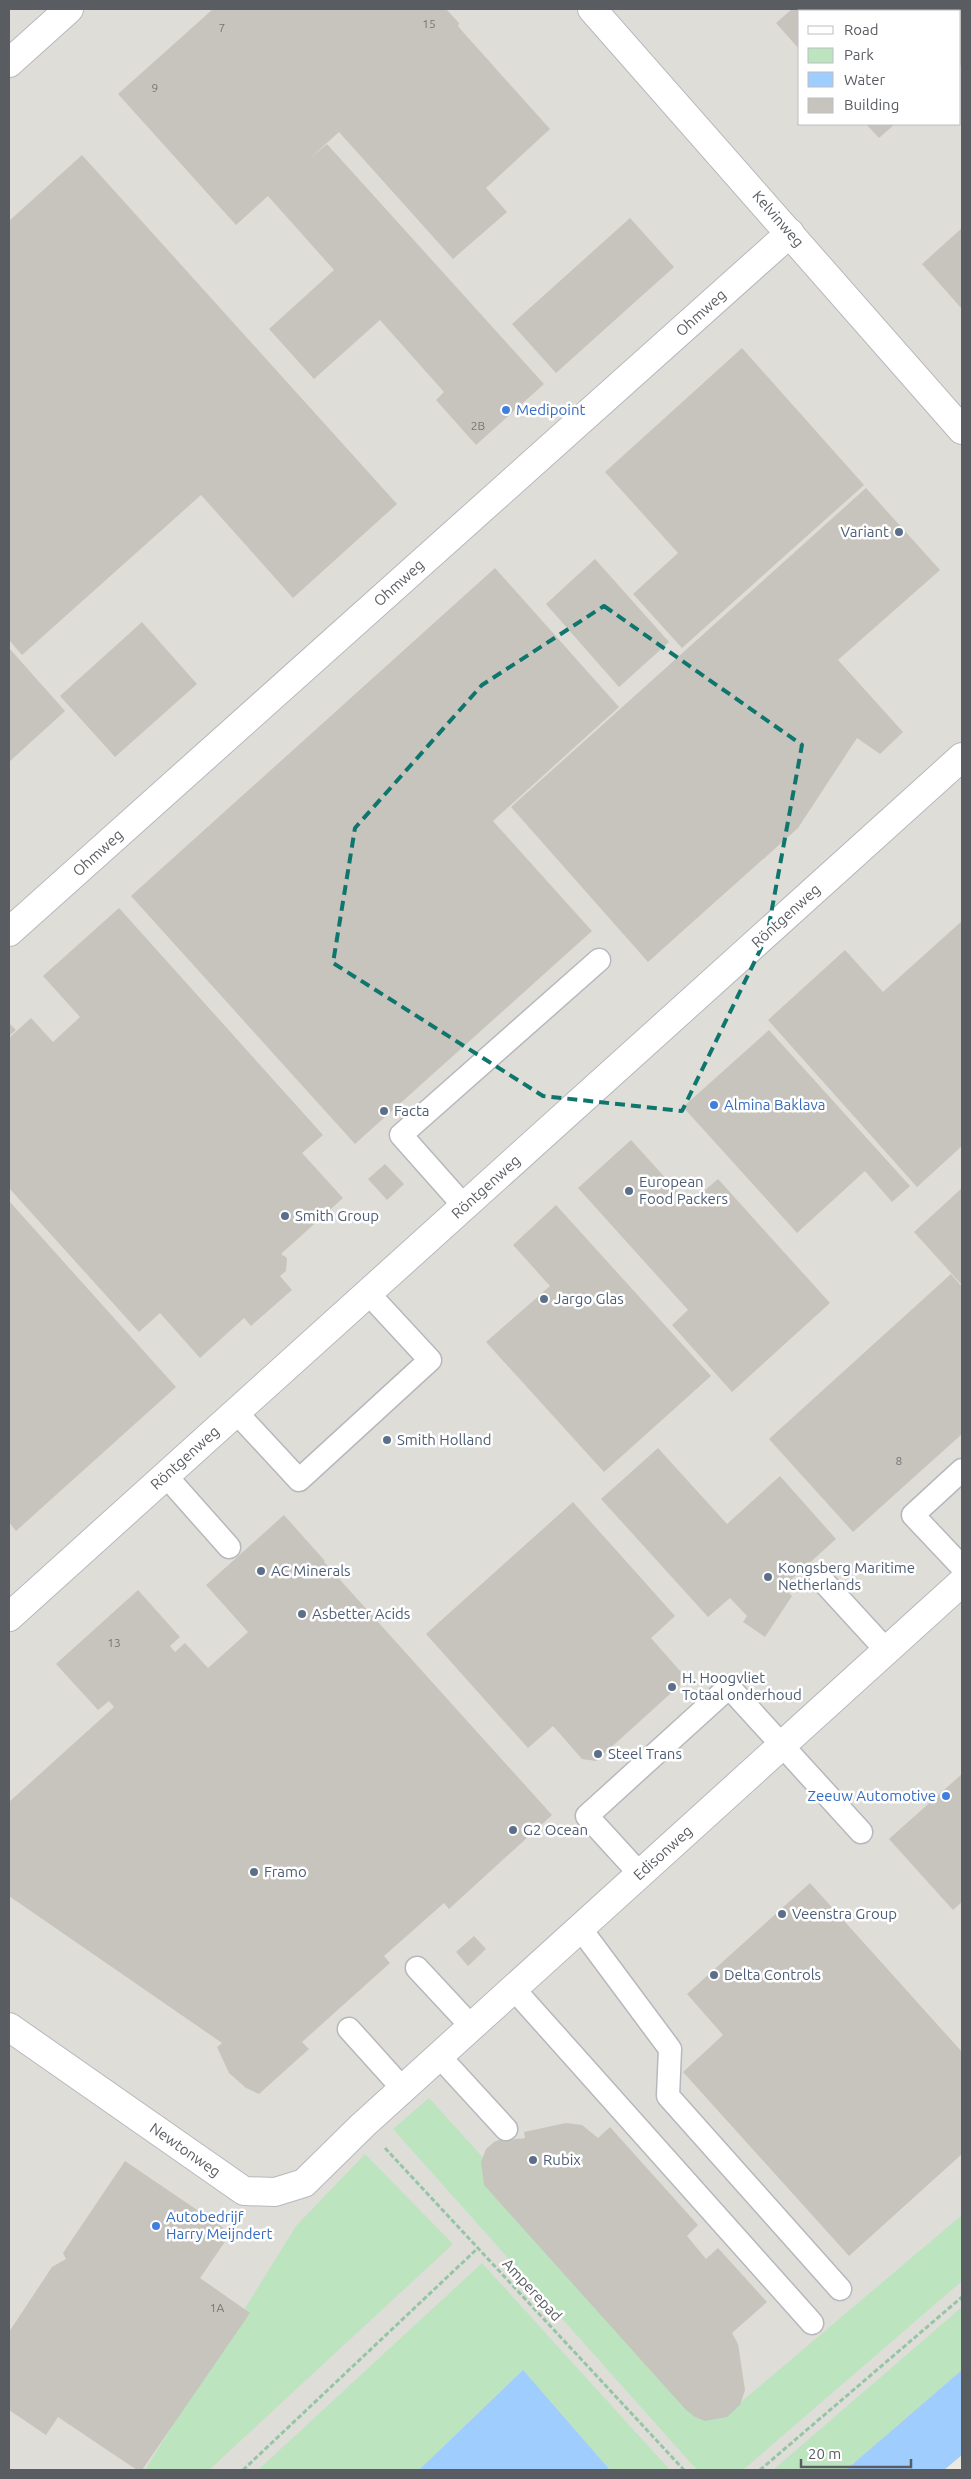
<svg xmlns="http://www.w3.org/2000/svg" width="971" height="2479" viewBox="0 0 971 2479" font-family="Ubuntu,sans-serif">
	<style>
		.industrial { fill: #dfddd8; fill-rule: evenodd }
		.green { fill: #bce4bf }
		.water { fill: #9ecdfe }
		.building { fill: #c7c4bd }
		.lines { fill: none; stroke-linecap: round; stroke-linejoin: round }
		.service-casing { stroke: #b6b8bd; stroke-width: 25 }
		.minor-casing { stroke: #b6b8bd; stroke-width: 30 }
		.path { stroke: #95c5a7; stroke-width: 3; stroke-dasharray: 5 2.5; stroke-linecap: butt }
		.service { stroke: #fff; stroke-width: 22 }
		.minor { stroke: #fff; stroke-width: 28 }
		.marked { fill: none; stroke: #0f766e; stroke-width: 4; stroke-dasharray: 10 6; stroke-linejoin: round }
		.shop-dot { fill: #3f7fe0; stroke: #fff; stroke-width: 2 }
		.service-dot { fill: #5c6f8a; stroke: #fff; stroke-width: 2 }
		.labels { text-anchor: middle; stroke-width: 5; stroke-linejoin: round; paint-order: stroke }
		.number-label { font-size: 12px; fill: #747678 }
		.street-label { font-size: 15px; fill: #595c61; stroke: #fff }
		.shop-label { font-size: 15px; fill: #366cbe; stroke: #fff; text-anchor: start }
		.service-label { font-size: 15px; fill: #4e5e75; stroke: #fff; text-anchor: start }
	</style>
	<rect width="100%" height="100%" fill="#eceae0"/>
	<path class="industrial" d="M9,9H962V2415L900,2470H9ZM800,11H960V124H800Z"/>
	<g class="green">
		<polygon points="429,2098 705,2402 735,2407 962,2215 962,2281 743,2470 697,2470 393,2129"/>
		<polygon points="365,2154 453,2244 209,2470 145,2470 296,2226"/>
		<polygon points="482,2263 670,2470 610,2470 523,2370 419,2470 258,2470"/>
		<polygon points="962,2307 962,2370 846,2470 773,2470"/>
	</g>
	<g class="water">
		<polygon points="523,2370 610,2470 419,2470"/>
		<polygon points="962,2370 962,2455 944,2470 846,2470"/>
	</g>
	<g class="building">
		<polygon points="213,9 446,9 459,23 458,26 463,32 550,129 486,188 507,212 453,259 339,132 309,159 327,144 544,384 476,445 436,400 444,392 380,320 314,379 269,329 334,270 268,196 236,225 118,94"/>
		<polygon points="792,9 962,9 962,63 960,66 960,11 800,11 800,50 776,23"/>
		<polygon points="866,124 895,124 879,138"/>
		<polygon points="82,155 397,504 293,598 201,495 22,655 9,640 9,221"/>
		<polygon points="630,218 674,267 556,373 512,324"/>
		<polygon points="962,228 962,309 922,264"/>
		<polygon points="742,348 864,485 682,648 633,594 678,553 605,472"/>
		<polygon points="866,488 940,570 838,660 903,732 880,754 857,738 798,828 648,962 511,807"/>
		<polygon points="595,559 669,642 619,687 546,604"/>
		<polygon points="495,568 619,707 493,821 592,931 355,1144 131,896"/>
		<polygon points="142,622 197,684 115,757 60,696"/>
		<polygon points="9,648 65,711 9,762"/>
		<polygon points="119,908 323,1135 302,1153 343,1198 281,1254 287,1258 286,1271 280,1276 292,1290 251,1326 244,1318 200,1358 160,1313 139,1332 9,1188 9,1038 31,1018 53,1042 80,1017 43,976"/>
		<polygon points="962,921 962,1146 917,1187 768,1020 845,950 883,992"/>
		<polygon points="9,1023 16,1030 9,1036"/>
		<polygon points="769,1030 910,1186 892,1202 865,1171 797,1233 683,1107"/>
		<polygon points="631,1140 689,1204 718,1179 830,1303 732,1392 672,1325 688,1310 578,1188"/>
		<polygon points="385,1164 404,1184 387,1200 368,1179"/>
		<polygon points="962,1188 962,1285 914,1232"/>
		<polygon points="9,1201 176,1387 16,1531 9,1522"/>
		<polygon points="556,1205 711,1376 604,1472 486,1342 550,1286 513,1245"/>
		<polygon points="951,1274 962,1287 962,1434 853,1532 769,1439"/>
		<polygon points="658,1448 727,1524 780,1476 836,1539 783,1587 792,1596 765,1637 743,1622 747,1616 730,1598 708,1617 601,1499"/>
		<polygon points="573,1502 675,1616 651,1638 681,1672 680,1685 596,1761 582,1759 553,1726 528,1748 426,1634"/>
		<polygon points="284,1515 325,1561 324,1562 552,1815 449,1909 444,1903 384,1956 390,1963 302,2042 309,2049 259,2094 246,2088 229,2073 217,2047 222,2043 9,1896 9,1802 114,1707 109,1701 98,1710 56,1664 138,1590 180,1637 170,1646 175,1652 185,1643 208,1668 248,1632 206,1585"/>
		<polygon points="962,1774 962,1902 953,1910 889,1839"/>
		<polygon points="810,1883 962,2052 962,2154 849,2256 683,2072 723,2035 687,1994"/>
		<polygon points="474,1936 486,1949 468,1966 456,1952"/>
		<polygon points="566,2123 582,2125 598,2138 610,2127 698,2225 687,2236 706,2259 718,2248 767,2302 732,2333 738,2344 745,2390 740,2405 727,2417 705,2421 695,2417 686,2410 484,2185 481,2162 486,2149 494,2142 509,2136 509,2140 525,2138 524,2132"/>
		<polygon points="125,2161 231,2233 200,2278 250,2313 142,2470 137,2470 58,2417 46,2435 9,2410 9,2332 52,2267 66,2259 63,2253"/>
	</g>
	<g class="lines">
		<g class="service-casing">
			<g id="service">
				<polyline points="464,1206 401,1135 599,960"/>
				<polyline points="236,1412 299,1480 430,1360 368,1293"/>
				<polyline points="962,1470 913,1515 962,1567"/>
				<polyline points="166,1476 229,1547"/>
				<polyline points="821,1579 887,1651"/>
				<polyline points="640,1874 587,1816 729,1687 861,1832"/>
				<polyline points="580,1928 670,2049 668,2096 840,2289"/>
				<polyline points="417,1968 471,2026"/>
				<polyline points="513,1988 812,2323"/>
				<polyline points="349,2029 403,2089"/>
				<polyline points="439,2056 506,2129"/>
			</g>
		</g>
		<g class="minor-casing">
			<g id="minor">
				<polyline points="592,9 962,430"/>
				<polyline points="9,63 69,9"/>
				<polyline points="9,932 790,233"/>
				<polyline points="9,1617 962,757"/>
				<polyline points="9,2027 244,2191 275,2192 304,2183 363,2125 962,1582"/>
			</g>
		</g>
		<g class="path">
			<polyline points="385,2148 684,2470"/>
			<polyline points="243,2470 478,2248"/>
			<polyline points="760,2470 962,2297"/>
		</g>
		<use href="#service" class="service"/>
		<use href="#minor" class="minor"/>
	</g>
	<path class="marked" d="M604,606L802,745L767,936L682,1111L543,1096L333,963L355,828L482,685Z"/>
	<g class="shop-dot">
		<circle cx="506" cy="410" r="5"/>
		<circle cx="714" cy="1105" r="5"/>
		<circle cx="946" cy="1796" r="5"/>
		<circle cx="156" cy="2226" r="5"/>
	</g>
	<g class="service-dot">
		<circle cx="899" cy="532" r="5"/>
		<circle cx="384" cy="1111" r="5"/>
		<circle cx="629" cy="1191" r="5"/>
		<circle cx="285" cy="1216" r="5"/>
		<circle cx="544" cy="1299" r="5"/>
		<circle cx="387" cy="1440" r="5"/>
		<circle cx="261" cy="1571" r="5"/>
		<circle cx="768" cy="1577" r="5"/>
		<circle cx="302" cy="1614" r="5"/>
		<circle cx="672" cy="1687" r="5"/>
		<circle cx="598" cy="1754" r="5"/>
		<circle cx="513" cy="1830" r="5"/>
		<circle cx="254" cy="1872" r="5"/>
		<circle cx="782" cy="1914" r="5"/>
		<circle cx="714" cy="1975" r="5"/>
		<circle cx="533" cy="2160" r="5"/>
	</g>
	<g class="labels">
		<g class="number-label">
			<text x="429" y="28">15</text>
			<text x="222" y="32">7</text>
			<text x="155" y="92">9</text>
			<text x="478" y="430">2B</text>
			<text x="899" y="1465">8</text>
			<text x="114" y="1647">13</text>
			<text x="217" y="2312">1A</text>
		</g>
		<g class="street-label">
			<text transform="translate(778 219) rotate(49)" y="5">Kelvinweg</text>
			<text transform="translate(701 313) rotate(-42)" y="5">Ohmweg</text>
			<text transform="translate(399 583) rotate(-42)" y="5">Ohmweg</text>
			<text transform="translate(98 853) rotate(-42)" y="5">Ohmweg</text>
			<text transform="translate(786 916) rotate(-42)" y="5">Röntgenweg</text>
			<text transform="translate(486 1187) rotate(-42)" y="5">Röntgenweg</text>
			<text transform="translate(185 1458) rotate(-42)" y="5">Röntgenweg</text>
			<text transform="translate(663 1853) rotate(-42)" y="5">Edisonweg</text>
			<text transform="translate(185 2150) rotate(35)" y="5">Newtonweg</text>
			<text transform="translate(532 2290) rotate(47)" y="5">Amperepad</text>
		</g>
		<g class="shop-label">
			<text x="516" y="415">Medipoint</text>
			<text x="724" y="1110">Almina Baklava</text>
			<text x="936" y="1801" text-anchor="end">Zeeuw Automotive</text>
			<text x="166" y="2222">Autobedrijf<tspan x="166" dy="17">Harry Meijndert</tspan></text>
		</g>
		<g class="service-label">
			<text x="889" y="537" text-anchor="end">Variant</text>
			<text x="394" y="1116">Facta</text>
			<text x="639" y="1187">European<tspan x="639" dy="17">Food Packers</tspan></text>
			<text x="295" y="1221">Smith Group</text>
			<text x="554" y="1304">Jargo Glas</text>
			<text x="397" y="1445">Smith Holland</text>
			<text x="778" y="1573">Kongsberg Maritime<tspan x="778" dy="17">Netherlands</tspan></text>
			<text x="271" y="1576">AC Minerals</text>
			<text x="312" y="1619">Asbetter Acids</text>
			<text x="682" y="1683">H. Hoogvliet<tspan x="682" dy="17">Totaal onderhoud</tspan></text>
			<text x="608" y="1759">Steel Trans</text>
			<text x="523" y="1835">G2 Ocean</text>
			<text x="264" y="1877">Framo</text>
			<text x="792" y="1919">Veenstra Group</text>
			<text x="724" y="1980">Delta Controls</text>
			<text x="543" y="2165">Rubix</text>
		</g>
	</g>
	<rect width="971" height="2479" fill="none" stroke="#595c61" stroke-width="20"/>
	<rect x="798" y="10" width="162" height="115" fill="#ffffff" stroke="#bdbec0"/>
	<rect x="808" y="26" width="25" height="8" fill="#ffffff" stroke="#bdbec0"/>
	<text x="844" y="35" font-size="15" fill="#595c61">Road</text>
	<rect x="808" y="48" width="25" height="15" fill="#bce4bf" stroke="#bdbec0"/>
	<text x="844" y="60" font-size="15" fill="#595c61">Park</text>
	<rect x="808" y="72" width="25" height="15" fill="#9ecdfe" stroke="#bdbec0"/>
	<text x="844" y="85" font-size="15" fill="#595c61">Water</text>
	<rect x="808" y="98" width="25" height="15" fill="#c7c4bd" stroke="#bdbec0"/>
	<text x="844" y="110" font-size="15" fill="#595c61">Building</text>
	<path d="M801 2459v8h110v-8" fill="none" stroke="#595c61" stroke-width="2.5"/>
	<text x="808" y="2459" font-size="15" fill="#595c61" stroke="#ffffff" stroke-width="4" paint-order="stroke">20 m</text>
</svg>
